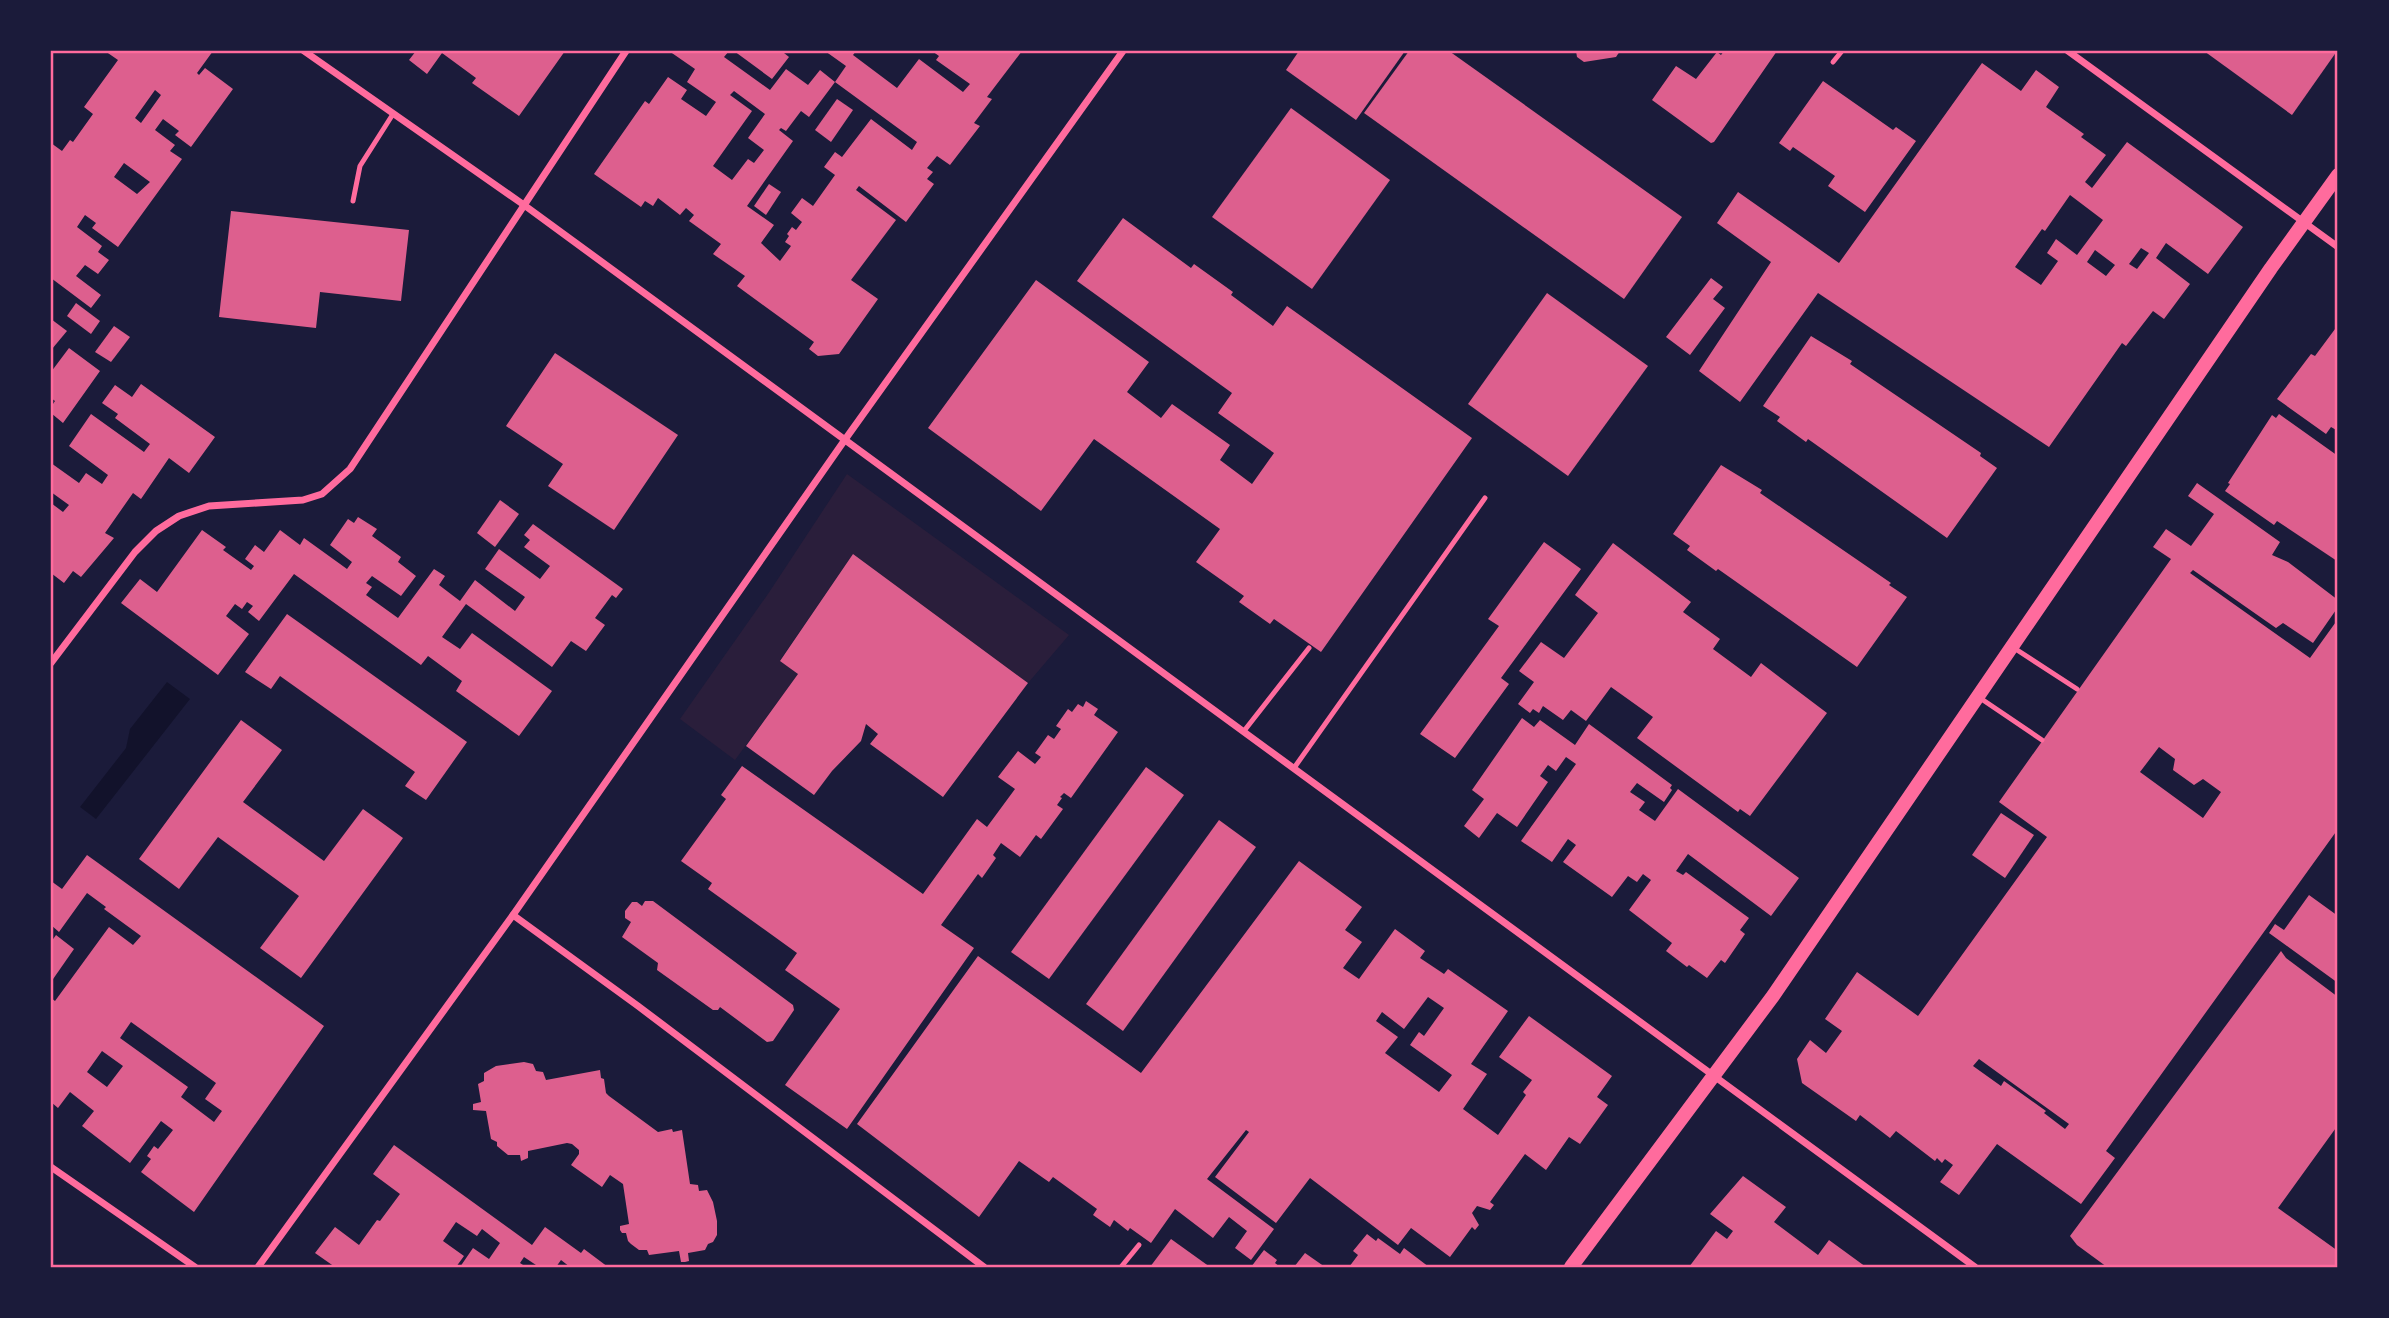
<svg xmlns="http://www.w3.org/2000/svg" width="2389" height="1318" viewBox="0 0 2389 1318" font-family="Signika,sans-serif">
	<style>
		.green { fill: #2a1e3b }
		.water { fill: #12122b }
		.building { fill: #dd5f8e; fill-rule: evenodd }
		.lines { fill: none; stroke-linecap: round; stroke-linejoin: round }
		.service { stroke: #ff6b9d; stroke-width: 5 }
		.minor { stroke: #ff6b9d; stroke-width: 7 }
		.secondary { stroke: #ff6b9d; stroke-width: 14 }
		.neatline { fill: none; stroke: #ff6b9d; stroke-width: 2.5 }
	</style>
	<rect width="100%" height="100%" fill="#1b1b3a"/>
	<polygon class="green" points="847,474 1069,635 1028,683 853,554 780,660 798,674 735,760 680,719 770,591"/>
	<polygon class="water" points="167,682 190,699 96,819 80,807 126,748 130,729"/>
	<g class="building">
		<path d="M105,51H213L197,73L199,75L205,68L233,89L191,147L175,135L179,131L163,119L155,130L175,145L170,151L182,159L118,247L92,228L96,223L85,215L77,227L102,246L98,252L109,260L98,274L85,265L76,276L101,295L91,308L51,278V143L62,151L70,140L73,142L93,114L84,107L118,60ZM155,90L161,95L141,123L135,118ZM124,163L150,182L137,194L114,177Z"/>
		<polygon points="416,51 565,51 519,116 472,83 476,78 442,53 427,74 409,60"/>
		<path d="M669,51H729L724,57L770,90L786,69L808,85L820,70L835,82L809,117L801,111L786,131L781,128L779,130L793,141L747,206L774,225L761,243L780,261L791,246L785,242L789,236L787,234L792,227L796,230L802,222L791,213L802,198L813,206L835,175L824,167L835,152L842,157L871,119L912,150L917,142L835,82L846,66L825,51H856L853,55L897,88L919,59L963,92L970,84L936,60L939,56L932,51H1022L987,97L992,99L974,123L980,126L950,165L937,156L927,168L933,172L927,179L934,184L906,222L859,186L856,190L896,220L851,280L878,299L839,354L818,356L809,349L814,342L737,286L745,276L713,254L721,244L689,221L694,215L686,208L680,215L658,198L653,206L645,201L641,207L594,174L645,101L649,104L668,77L687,90L681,99L706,116L716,102L687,82L695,69ZM734,91L765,114L748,138L764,150L754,163L748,159L732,180L713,166L752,111L730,95Z"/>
		<polygon points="734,51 786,51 784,53 789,57 772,79"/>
		<polygon points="1299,51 1405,51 1356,120 1286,70"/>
		<polygon points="1409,51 1449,51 1682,217 1624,299 1364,113"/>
		<polygon points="1576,51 1620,51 1616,57 1584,62 1577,57"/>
		<polygon points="1724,51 1777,51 1714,142 1711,143 1652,100 1676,66 1696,79 1717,52 1721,55"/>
		<polygon points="2204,51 2337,51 2292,115"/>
		<path d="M1982,63L2021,91L2036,70L2059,87L2046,107L2084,134L2081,137L2106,155L2085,182L2092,188L2127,142L2243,227L2208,274L2166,243L2156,258L2190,284L2164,319L2153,311L2126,346L2122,343L2049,447L1818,293L1740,402L1699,371L1771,262L1717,223L1738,192L1839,263ZM2070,195L2103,220L2077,255L2056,239L2047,253L2058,261L2041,285L2015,267L2042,229L2045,231ZM2141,248L2149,253L2137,269L2129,264ZM2095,250L2115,265L2106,276L2087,262Z"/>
		<polygon points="1823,81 1893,130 1896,127 1916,141 1865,212 1828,186 1835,176 1793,147 1790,151 1779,143"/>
		<polygon points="837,99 853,110 831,142 815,130"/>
		<polygon points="1291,108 1390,180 1312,289 1212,217"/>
		<polygon points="769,184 781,192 766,215 754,206"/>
		<polygon points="231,211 409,230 401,301 320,292 316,328 219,317"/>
		<polygon points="1123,218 1191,268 1194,264 1233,292 1231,295 1273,326 1287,306 1472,438 1321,652 1274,619 1270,624 1239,602 1244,596 1196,562 1220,529 1094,439 1041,511 928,428 1036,280 1149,362 1127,392 1161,418 1172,404 1230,445 1220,460 1252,484 1274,453 1218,413 1232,393 1077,281"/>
		<polygon points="1711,278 1723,287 1713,299 1725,308 1690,355 1666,337"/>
		<polygon points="1547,293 1648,366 1568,476 1468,404"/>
		<polygon points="76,303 100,321 91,334 67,316"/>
		<polygon points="51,319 67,331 52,349 51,348"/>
		<polygon points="2338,325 2338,431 2331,427 2326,434 2277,399 2311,354 2315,356"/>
		<polygon points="114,326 130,337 111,362 95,352"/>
		<polygon points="1811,336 1852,361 1850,364 1981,453 1980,456 1997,468 1947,538 1808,439 1806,442 1777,421 1780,417 1763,406"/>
		<polygon points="69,348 100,371 63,423 51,413 51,407 55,401 51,398 51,372"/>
		<polygon points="555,353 678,435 614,530 548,486 563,464 506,426"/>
		<polygon points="141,384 215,437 189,473 169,458 141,499 133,493 105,533 114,538 81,577 73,571 64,583 51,573 51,503 63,512 69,505 51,492 51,463 79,483 86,473 102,484 108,475 69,446 91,414 144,452 150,444 115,418 118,414 102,403 115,385 132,397"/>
		<polygon points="2279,414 2338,456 2337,561 2277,521 2274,525 2225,491 2230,484 2228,483 2272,415 2276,418"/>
		<polygon points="1721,465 1762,490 1760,493 1891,583 1889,585 1907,597 1857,667 1718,569 1716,571 1687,550 1690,546 1673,534"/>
		<path d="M2197,483L2280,542L2272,555L2288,562L2338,600V607L2313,643L2283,623L2276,628L2193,570L2190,573L2310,658L2338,619V829L2106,1151L2115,1158L2081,1204L1997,1144L1959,1195L1940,1182L1953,1165L1945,1159L1942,1163L1937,1158L1935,1161L1896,1131L1890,1138L1860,1115L1856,1121L1802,1083L1797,1059L1810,1040L1826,1053L1842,1031L1825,1019L1857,972L1918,1016L2047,837L1999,802L2171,559L2153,547L2166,529L2191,546L2214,514L2188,496ZM2159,747L2175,759L2173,770L2194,785L2203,779L2221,792L2203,818L2140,772ZM1979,1059L2069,1124L2065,1129L2044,1113L2046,1111L2004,1081L2001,1086L1973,1066Z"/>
		<polygon points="500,500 519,514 495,547 477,533"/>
		<polygon points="358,517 377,529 372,536 401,557 398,562 416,576 401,596 372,576 366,583 372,587 366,595 398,618 434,569 445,576 439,585 460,601 475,580 515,611 525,597 485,569 499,549 540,579 550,566 524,547 530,540 524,535 533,524 623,589 616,598 612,595 595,618 605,625 586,651 571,641 552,667 466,604 442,637 460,649 472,633 552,691 519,736 456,691 462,681 428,656 421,665 294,574 259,621 248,612 253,606 247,602 242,609 235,604 226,616 249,634 218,675 121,603 140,579 157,592 202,530 226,547 223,550 251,570 254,566 245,559 255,545 264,552 280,530 300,545 304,538 347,569 352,562 330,545 348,519 354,523"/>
		<polygon points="1544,542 1581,569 1501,678 1509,684 1455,758 1420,734 1499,626 1488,619"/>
		<polygon points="1613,543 1691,602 1683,612 1720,639 1713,649 1751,677 1761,663 1827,713 1750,816 1740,809 1738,812 1637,738 1653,717 1611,687 1586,721 1571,710 1563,720 1543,706 1539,713 1533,709 1530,713 1518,704 1534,682 1519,671 1541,642 1564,658 1598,613 1575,595"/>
		<polygon points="853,554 1028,683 943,797 870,744 878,734 866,724 861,741 832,771 814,795 746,746 798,674 780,661"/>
		<polygon points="287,614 467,742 426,800 405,786 415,772 280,676 271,689 245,672"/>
		<polygon points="1086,701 1098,709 1094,715 1118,732 1071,798 1064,793 1060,797 1062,798 1057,805 1063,809 1041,839 1036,835 1020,857 1001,843 993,855 996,858 982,878 978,874 941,925 974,948 847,1129 785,1085 840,1009 785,970 797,953 708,889 712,883 681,861 726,799 721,795 742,766 923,894 977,819 987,827 1015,789 998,777 1018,751 1035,764 1041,757 1035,753 1048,735 1054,739 1061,729 1056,726 1068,709 1072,712 1078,704 1083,707"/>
		<polygon points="1522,718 1534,727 1540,720 1575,745 1589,724 1672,785 1670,788 1672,790 1664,802 1637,783 1630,792 1645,802 1639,810 1655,821 1678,789 1799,878 1771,916 1688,854 1676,871 1683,875 1686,872 1749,918 1740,930 1745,934 1725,963 1721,960 1707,978 1689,965 1687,967 1666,951 1672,943 1629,910 1651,880 1643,874 1637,882 1628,876 1612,897 1563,862 1576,845 1568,839 1552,862 1521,841 1576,764 1566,757 1556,771 1548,765 1540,776 1548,782 1517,827 1497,813 1479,838 1464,826 1484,799 1472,790"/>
		<polygon points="241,720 282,750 243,802 324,861 363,809 403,838 301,978 260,948 299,896 218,837 179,889 139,859"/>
		<polygon points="1146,767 1184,795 1049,979 1011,952"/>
		<polygon points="2001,813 2034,835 2005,878 1972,855"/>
		<polygon points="1219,820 1256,847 1123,1031 1086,1004"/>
		<path d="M87,855L324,1026L194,1212L141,1172L151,1159L147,1156L154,1146L158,1149L173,1130L161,1121L130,1163L82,1126L94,1111L70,1092L58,1108L51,1102V998L55,1001L109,927L133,945L141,936L104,909L106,907L87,893L59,932L51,925V881L62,889ZM131,1022L216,1083L205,1099L222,1111L214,1122L181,1097L188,1087L120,1038ZM102,1051L123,1066L107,1087L87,1072Z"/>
		<path d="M1299,861L1362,907L1345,930L1362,942L1343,968L1359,979L1395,929L1425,951L1420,958L1444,974L1448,969L1508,1011L1471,1064L1487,1074L1463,1109L1498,1135L1526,1095L1523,1092L1532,1080L1499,1057L1529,1016L1612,1076L1597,1097L1608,1105L1580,1144L1569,1137L1546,1170L1525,1154L1490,1202L1494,1205L1490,1210L1477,1206L1472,1213L1479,1225L1475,1230L1472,1227L1450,1257L1411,1228L1398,1245L1310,1178L1276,1223L1215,1177L1249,1132L1246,1130L1207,1179L1274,1229L1251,1260L1235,1248L1247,1231L1229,1217L1213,1238L1175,1209L1151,1243L1130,1228L1128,1231L1114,1220L1110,1227L1093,1215L1097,1209L1053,1177L1049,1182L1019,1161L979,1217L857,1124L978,956L1141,1073ZM1428,997L1444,1008L1424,1036L1419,1032L1410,1045L1452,1075L1439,1092L1385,1053L1398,1037L1376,1021L1382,1012L1404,1029Z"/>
		<polygon points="2309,895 2338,916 2338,983 2269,933 2275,924 2284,930"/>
		<polygon points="645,901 653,901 793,1005 794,1010 773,1041 767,1042 720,1007 718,1010 713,1010 657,970 658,963 622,937 631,922 625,918 625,911 632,902 637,902 642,906"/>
		<polygon points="56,935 74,949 51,982 51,942"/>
		<polygon points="2281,951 2286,958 2338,997 2338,1125 2278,1208 2338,1251 2338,1267 2107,1267 2077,1245 2070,1236"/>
		<polygon points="524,1062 533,1064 536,1071 543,1072 546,1080 600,1070 601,1078 604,1079 606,1093 609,1096 658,1132 672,1129 673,1132 682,1130 690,1184 698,1185 699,1191 707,1190 713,1202 717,1221 717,1235 713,1242 708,1244 705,1250 688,1253 689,1261 685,1262 681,1262 679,1251 649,1255 647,1250 639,1250 631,1244 628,1241 626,1233 622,1233 620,1230 620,1226 629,1224 623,1184 610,1175 602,1187 571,1165 579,1154 579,1150 572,1144 567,1143 528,1151 528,1158 521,1161 520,1155 508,1155 497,1146 497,1142 491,1139 486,1111 473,1110 473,1104 481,1102 478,1084 484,1081 484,1073 496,1066"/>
		<polygon points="394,1145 532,1245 545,1227 581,1253 584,1249 608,1267 570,1267 561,1260 556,1267 539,1267 524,1257 520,1263 526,1267 460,1267 473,1248 489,1259 500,1243 482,1229 477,1236 456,1222 443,1241 464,1256 456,1267 335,1267 315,1253 335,1227 359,1245 377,1220 380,1221 400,1194 373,1174"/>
		<polygon points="1743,1176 1786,1207 1774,1222 1818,1255 1829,1240 1866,1267 1689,1267 1716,1231 1727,1239 1733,1231 1710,1214"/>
		<polygon points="1367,1234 1376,1241 1378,1238 1400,1254 1404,1248 1429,1267 1349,1267 1358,1255 1353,1251"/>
		<polygon points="1171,1239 1210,1267 1150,1267"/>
		<polygon points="1264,1250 1277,1260 1275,1263 1280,1267 1251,1267"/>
		<polygon points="1305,1253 1325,1267 1294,1267"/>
	</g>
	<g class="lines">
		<g class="service">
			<polyline points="1833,62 1842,51"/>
			<polyline points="353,201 360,166 393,114"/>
			<polyline points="2014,648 2077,689"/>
			<polyline points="1980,698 2042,740"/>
			<polyline points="1244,731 1309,648"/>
			<polyline points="1294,768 1485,498"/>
			<polyline points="1121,1267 1139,1245"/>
		</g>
		<g class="minor">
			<polyline points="304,51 524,205 1975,1267"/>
			<polyline points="2068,51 2338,247"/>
			<polyline points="51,663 135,552 156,531 179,516 209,506 303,500 322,494 350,469 626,51"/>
			<polyline points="513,915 638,1006 984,1267"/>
			<polyline points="51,1167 195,1267"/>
			<polyline points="258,1267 513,915 844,441 1123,51"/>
		</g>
		<polyline class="secondary" points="1571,1267 1773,996 2271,268 2338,175"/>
	</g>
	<rect width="2389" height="1318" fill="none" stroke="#1b1b3a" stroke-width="105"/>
	<rect x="52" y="52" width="2284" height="1214" class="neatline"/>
</svg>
